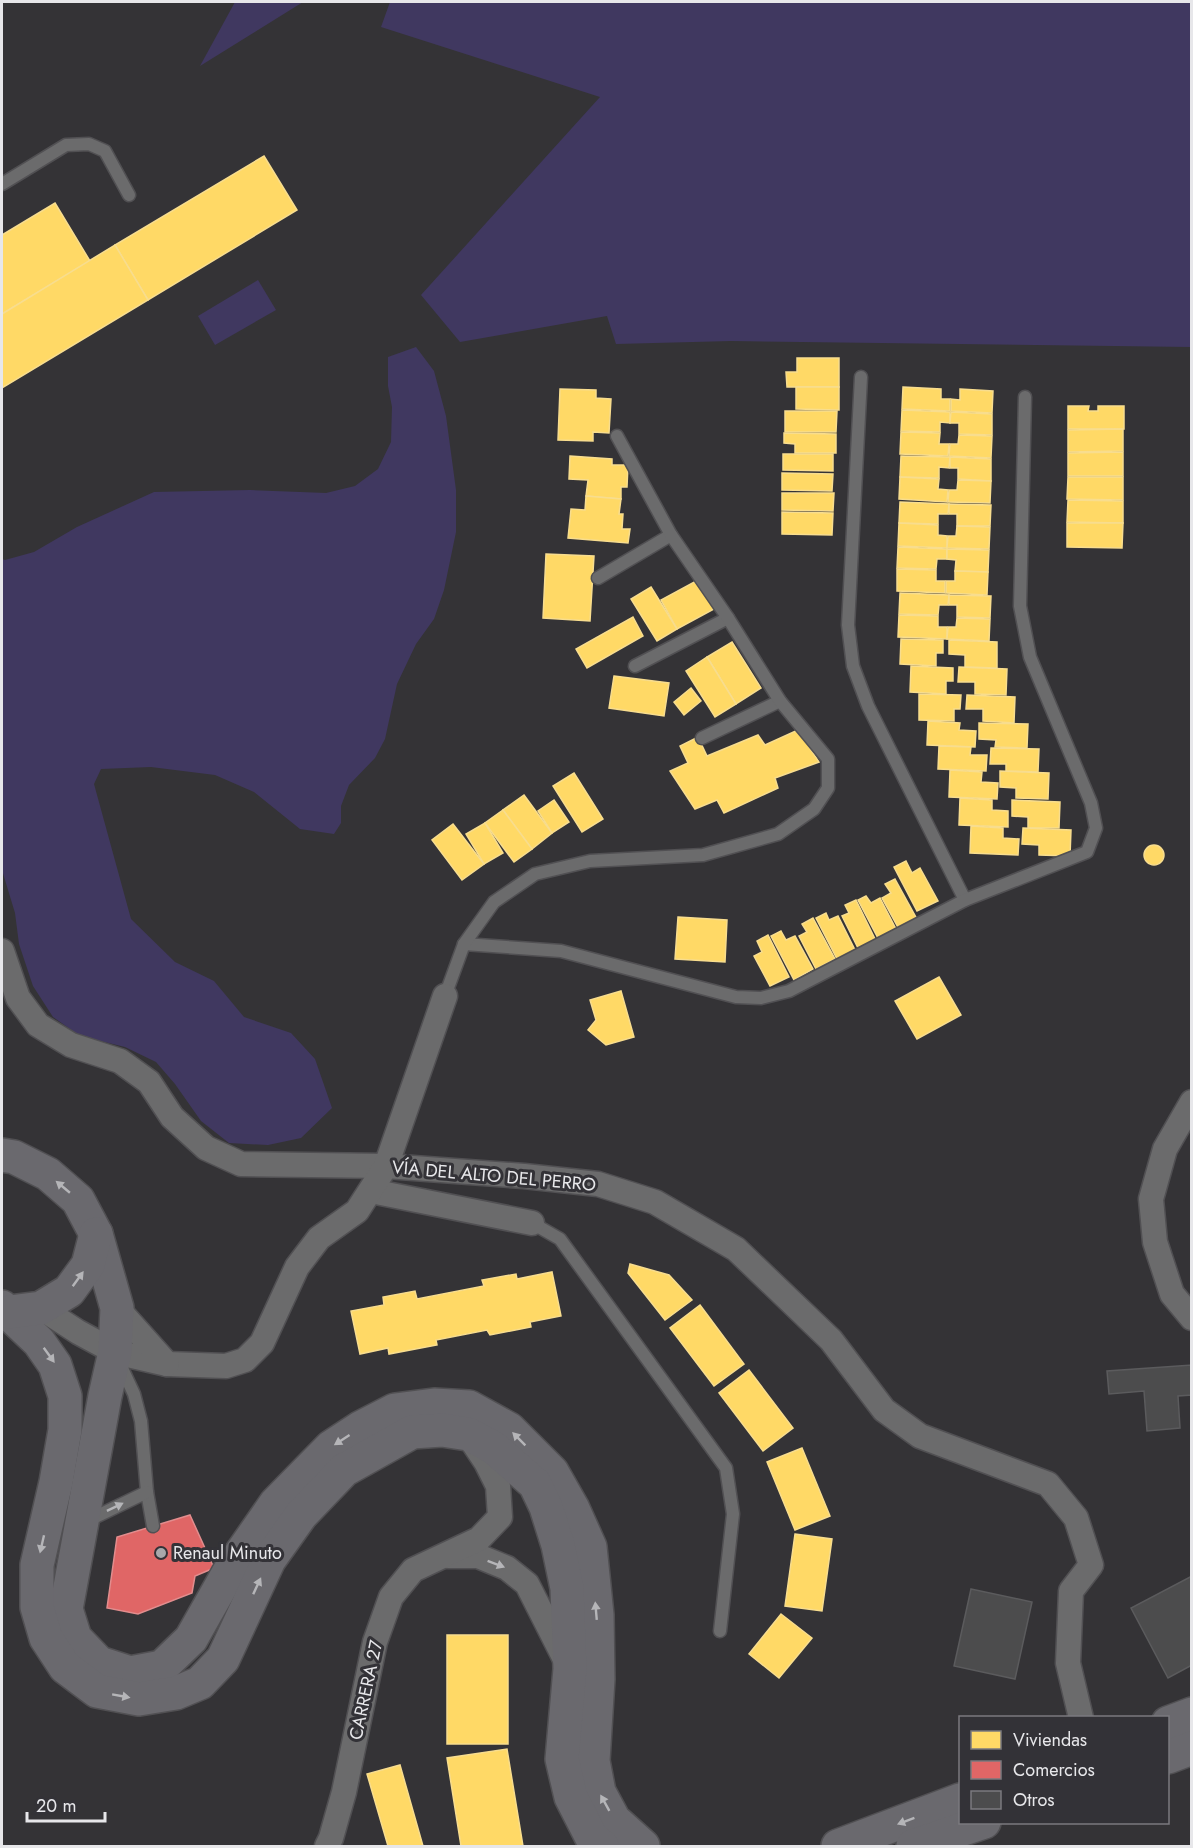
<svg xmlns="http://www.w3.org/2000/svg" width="1193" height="1848" viewBox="0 0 1193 1848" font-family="Jost,sans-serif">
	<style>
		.green { fill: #403860 }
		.homes { fill: #ffd966; stroke: #f8dd8e; stroke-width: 1.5 }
		.shops { fill: #e06666; stroke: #e28d8e; stroke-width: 1.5 }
		.building { fill: #4c4c4d; stroke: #5b5b5d; stroke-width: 1.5 }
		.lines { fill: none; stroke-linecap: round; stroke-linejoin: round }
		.service-casing { stroke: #515053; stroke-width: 15 }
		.minor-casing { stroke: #515053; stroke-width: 27 }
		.primary-casing { stroke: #515053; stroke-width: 36 }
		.service { stroke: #6b6b6c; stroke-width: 12 }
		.minor { stroke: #6b6b6c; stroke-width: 24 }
		.primary { stroke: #6a696e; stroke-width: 33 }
		.oneway { fill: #b5b5b8 }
		.poi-dot { fill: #a8a8ab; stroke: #333237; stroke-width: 2 }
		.labels { text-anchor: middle; stroke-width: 6; stroke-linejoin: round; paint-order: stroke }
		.street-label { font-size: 18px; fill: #e7e7ea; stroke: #333237 }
		.poi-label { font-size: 18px; fill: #e7e7ea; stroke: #333237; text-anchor: start }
	</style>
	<rect width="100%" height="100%" fill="#343336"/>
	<g class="green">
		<polygon points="235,2 303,2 200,66"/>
		<polygon points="390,2 1191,2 1191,347 731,341 616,344 607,316 460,342 421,295 600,97 381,27"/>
		<polygon points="258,280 276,310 215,345 198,316"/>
		<polygon points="416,347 434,371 446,416 456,490 456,532 444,590 434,619 416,644 397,684 385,739 375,758 349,785 341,806 341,823 334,834 300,829 254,792 215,775 151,767 101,769 94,784 131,919 175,962 214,981 244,1017 291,1033 315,1059 332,1108 301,1138 268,1145 229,1143 201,1121 175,1084 156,1062 125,1047 80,1036 53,1017 33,986 19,944 15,913 2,870 2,559 5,560 34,552 77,527 154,492 250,490 326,493 355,486 378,469 391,442 392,407 388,386 388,357"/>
	</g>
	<g class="homes">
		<polygon points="264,156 297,210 148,300 115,245"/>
		<polygon points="55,203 90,261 2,314 2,235"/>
		<polygon points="115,245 148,300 2,388 2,314"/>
		<polygon points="797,358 839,358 839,387 787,387 786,372 797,372"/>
		<polygon points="796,387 839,387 839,410 796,409"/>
		<polygon points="903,387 941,389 941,399 950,399 950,411 902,409"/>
		<polygon points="560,389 596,390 596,398 611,399 609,433 593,432 593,441 558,440"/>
		<polygon points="960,389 993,391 992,413 951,411 951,399 960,400"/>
		<polygon points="1068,406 1089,406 1088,411 1098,411 1098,406 1124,406 1124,429 1068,429"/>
		<polygon points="902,410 950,412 950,423 940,422 940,432 901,431"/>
		<polygon points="785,411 837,411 836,432 785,432"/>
		<polygon points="951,412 992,414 992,435 959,434 959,423 950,423"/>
		<polygon points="1123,429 1123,451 1068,452 1068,430"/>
		<polygon points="901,432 940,433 939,444 949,444 948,456 900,454"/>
		<polygon points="784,433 836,434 836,453 795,453 795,444 784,443"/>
		<polygon points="959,435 992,436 991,458 949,456 950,444 958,444"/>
		<polygon points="1123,452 1123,476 1068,476 1068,453"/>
		<polygon points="783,454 833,454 833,471 783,470"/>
		<polygon points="570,456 612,459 612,465 628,465 627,487 621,487 621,499 586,496 588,480 569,479"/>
		<polygon points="901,456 950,457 949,468 939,467 939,478 900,477"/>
		<polygon points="950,457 991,459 991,481 958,479 958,468 950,468"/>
		<polygon points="782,473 833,474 832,491 782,490"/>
		<polygon points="900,477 939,479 938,489 948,490 947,502 899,499"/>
		<polygon points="1068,477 1123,477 1123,500 1067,499"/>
		<polygon points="958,480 991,481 990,503 948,502 949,490 957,490"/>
		<polygon points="782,493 834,493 833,511 782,510"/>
		<polygon points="586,496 621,499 619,514 623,514 622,529 630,529 628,543 568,538 571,509 585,510"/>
		<polygon points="1068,500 1123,501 1123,523 1067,522"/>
		<polygon points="900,502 949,504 948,514 938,514 938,524 899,523"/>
		<polygon points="949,504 991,505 990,526 957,526 957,514 949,514"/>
		<polygon points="782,512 833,513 832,535 782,534"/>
		<polygon points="899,523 938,525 938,535 947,536 947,548 898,546"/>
		<polygon points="1067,523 1123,523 1122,548 1067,547"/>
		<polygon points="957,526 990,527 989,549 947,548 948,536 956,536"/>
		<polygon points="898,547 947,549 947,559 937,559 936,569 897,568"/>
		<polygon points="947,549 989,550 988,572 955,571 956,560 947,559"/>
		<polygon points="546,554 594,556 590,621 543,618"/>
		<polygon points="897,569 936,570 936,581 945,581 945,593 897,591"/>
		<polygon points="955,571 988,572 987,595 946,593 946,581 955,581"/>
		<polygon points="698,580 714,609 677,629 661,600"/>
		<polygon points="651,587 677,629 657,641 631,599"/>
		<polygon points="900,593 949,595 948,605 939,605 938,615 899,614"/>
		<polygon points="949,595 991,596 990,618 957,617 957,605 949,605"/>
		<polygon points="899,615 938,616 938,627 947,627 947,639 898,637"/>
		<polygon points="633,617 643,636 587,668 576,649"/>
		<polygon points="957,618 990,619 989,641 947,639 948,627 956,627"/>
		<polygon points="901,639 943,640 943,653 936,653 936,666 900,664"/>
		<polygon points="949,640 997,642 997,668 965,667 965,655 949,654"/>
		<polygon points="732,642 761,688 736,704 707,657"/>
		<polygon points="707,657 736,704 715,717 686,671"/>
		<polygon points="911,666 953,668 953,681 946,681 946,694 910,692"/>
		<polygon points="959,667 1007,669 1006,695 975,694 975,682 958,682"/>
		<polygon points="614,676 669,683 664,716 609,708"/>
		<polygon points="691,688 701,701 684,715 674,702"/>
		<polygon points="919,694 961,695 960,709 954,709 954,721 919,720"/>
		<polygon points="967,695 1015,697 1014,723 983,721 983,709 966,709"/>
		<polygon points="928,721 960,723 959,730 976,731 975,747 927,745"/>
		<polygon points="979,723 1028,724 1027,748 995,747 996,740 979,739"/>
		<polygon points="798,730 819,762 775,778 778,788 724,813 717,800 695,809 670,771 688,763 680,746 698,737 707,756 758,735 765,745"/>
		<polygon points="939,746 971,747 970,755 987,755 986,771 938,769"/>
		<polygon points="991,748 1039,749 1038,772 1006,771 1006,764 990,764"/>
		<polygon points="950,770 982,772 981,782 998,783 997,799 949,797"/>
		<polygon points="1000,771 1049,773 1048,799 1016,798 1016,788 1000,787"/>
		<polygon points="574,773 603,819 582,832 553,786"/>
		<polygon points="524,795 552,833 532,849 503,810"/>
		<polygon points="960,798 992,800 992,810 1008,811 1008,827 959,825"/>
		<polygon points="554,800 569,822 552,833 538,811"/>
		<polygon points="1012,800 1060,802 1059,828 1028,828 1028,817 1012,816"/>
		<polygon points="503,810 532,849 514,862 485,823"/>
		<polygon points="485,823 503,853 484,864 466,834"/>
		<polygon points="453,824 484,864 462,880 432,840"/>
		<polygon points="971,826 1003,828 1003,838 1019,839 1018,855 970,853"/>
		<polygon points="1023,828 1071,830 1070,856 1039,855 1039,845 1022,844"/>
		<circle cx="1154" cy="855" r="10"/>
		<polygon points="906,861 912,873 920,868 938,901 917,911 894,867"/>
		<polygon points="895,879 918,921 900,931 882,898 891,893 885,884"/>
		<polygon points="866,896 871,903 880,898 897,931 879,940 858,900"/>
		<polygon points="856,900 876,941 859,950 842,916 849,913 845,905"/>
		<polygon points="826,913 829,920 838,916 855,950 837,959 816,918"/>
		<polygon points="678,917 727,920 725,962 675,959"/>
		<polygon points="813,918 835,959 816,969 799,936 807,932 802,924"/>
		<polygon points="781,931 786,940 795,936 813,969 794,980 771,936"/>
		<polygon points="768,935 789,977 770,986 754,956 762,952 757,941"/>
		<polygon points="939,977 961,1015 917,1039 895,1001"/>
		<polygon points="621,991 634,1037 606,1045 588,1030 596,1020 590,1000"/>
		<polygon points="630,1264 669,1275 692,1300 665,1320 628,1273"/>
		<polygon points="552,1272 561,1316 530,1322 531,1327 490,1335 487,1330 436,1340 437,1345 389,1354 388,1348 360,1354 351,1311 384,1305 383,1297 415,1291 417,1299 484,1286 482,1280 516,1274 517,1279"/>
		<polygon points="700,1305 744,1364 714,1386 670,1328"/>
		<polygon points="749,1370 793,1428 763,1451 719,1393"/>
		<polygon points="802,1448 830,1516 795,1530 767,1462"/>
		<polygon points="795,1534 832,1539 822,1611 785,1606"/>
		<polygon points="781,1614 812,1638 779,1678 749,1654"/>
		<rect x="447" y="1635" width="61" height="109"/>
		<polygon points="507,1749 523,1846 461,1846 447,1758"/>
		<polygon points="400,1765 423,1846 388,1846 367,1774"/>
	</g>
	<polygon class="shops" points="190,1515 214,1568 195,1576 192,1593 138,1614 107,1608 117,1537"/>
	<g class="building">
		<polygon points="1192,1365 1192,1395 1178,1396 1180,1428 1147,1431 1144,1391 1109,1394 1107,1371"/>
		<polygon points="1192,1576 1192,1665 1168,1678 1131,1608"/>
		<polygon points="971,1589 1032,1602 1015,1679 954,1666"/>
	</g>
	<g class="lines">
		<g class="service-casing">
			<g id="service">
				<polyline points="2,184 66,145 89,144 105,151 129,195"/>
				<polyline points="861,377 848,625 853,666 868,706 965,900"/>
				<polyline points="598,578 671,535"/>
				<polyline points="635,666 728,618"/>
				<polyline points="702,738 780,701"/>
				<polyline points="464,944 561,951 736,997 761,998 789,991 965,900 1087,852 1096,828 1091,803 1030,657 1020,606 1025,397"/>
				<polyline points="445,996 464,944 494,902 535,874 590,861 703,855 778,834 814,809 828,788 828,759 780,701 728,618 671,535 617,436"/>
				<polyline points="532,1223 560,1239 726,1468 733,1514 720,1631"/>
				<polyline points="120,1364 134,1394 141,1421 147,1492 153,1526"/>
				<polyline points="87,1521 147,1492"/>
			</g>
		</g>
		<g class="minor-casing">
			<g id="minor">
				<polyline points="2,951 18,998 38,1025 71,1045 120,1061 149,1082 172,1117 206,1148 241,1164 386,1166 524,1176 598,1184 655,1202 736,1249 831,1340 884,1410 920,1436 1048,1484 1076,1518 1091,1565 1071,1591 1068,1663 1081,1718"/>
				<polyline points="1192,1102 1165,1149 1151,1199 1155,1242 1172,1294 1192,1318"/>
				<polyline points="371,1191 532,1223"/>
				<polyline points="41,1308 78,1332 115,1352 167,1364 226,1366 245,1360 262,1343 297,1267 319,1238 357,1211 386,1166 445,996"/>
				<polyline points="117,1308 167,1364"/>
				<polyline points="448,1556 478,1556 507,1568 527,1584 567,1663"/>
				<polyline points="327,1846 331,1838 344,1792 375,1642 391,1597 413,1570 479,1539 500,1517 498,1486 486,1462 470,1438"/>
			</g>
		</g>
		<g class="primary-casing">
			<g id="primary">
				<polyline points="2,1155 14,1157 48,1174 78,1200 96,1234 117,1308 115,1352 105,1396 66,1609 75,1638 99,1663 130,1673 162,1667 191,1639 233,1565 276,1503 331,1447 360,1428 395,1410 434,1405 469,1407 509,1429 552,1472 573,1509 590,1547 597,1615 598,1679 593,1761 599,1792 614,1820 643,1846"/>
				<polyline points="2,1307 39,1342 55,1365 65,1396 65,1430 56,1482 37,1565 37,1607 46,1638 65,1667 97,1691 139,1699 176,1693 200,1683 223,1659 269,1560 301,1515 344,1470 412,1432 442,1430 468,1434 494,1448 535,1484 546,1507 558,1545 567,1588 570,1669 562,1759 571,1797 592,1838 602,1846"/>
				<polyline points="9,1312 41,1308 69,1291 88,1265 96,1234"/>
				<polyline points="1168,1723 1192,1714"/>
				<polyline points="1168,1757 1192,1748"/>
				<polyline points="838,1846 960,1800"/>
				<polyline points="913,1846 984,1822"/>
			</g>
		</g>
		<use href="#service" class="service"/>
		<use href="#minor" class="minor"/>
		<use href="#primary" class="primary"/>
	</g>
	<defs><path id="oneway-solid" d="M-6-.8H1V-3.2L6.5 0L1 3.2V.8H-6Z" transform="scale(1.5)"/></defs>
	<g class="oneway">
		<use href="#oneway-solid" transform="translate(63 1187) rotate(-140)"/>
		<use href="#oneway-solid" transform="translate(78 1279) rotate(-54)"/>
		<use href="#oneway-solid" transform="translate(49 1355) rotate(54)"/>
		<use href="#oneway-solid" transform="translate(519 1439) rotate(-135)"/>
		<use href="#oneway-solid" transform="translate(342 1440) rotate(147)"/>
		<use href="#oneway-solid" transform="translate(115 1507) rotate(-26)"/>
		<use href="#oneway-solid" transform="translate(42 1544) rotate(103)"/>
		<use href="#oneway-solid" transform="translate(496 1564) rotate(21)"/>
		<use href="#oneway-solid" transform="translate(257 1586) rotate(-65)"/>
		<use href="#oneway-solid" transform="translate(596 1611) rotate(-95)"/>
		<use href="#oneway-solid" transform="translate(121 1696) rotate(10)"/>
		<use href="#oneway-solid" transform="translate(605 1803) rotate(-119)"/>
		<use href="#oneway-solid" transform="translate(906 1821) rotate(159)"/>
	</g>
	<circle class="poi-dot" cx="161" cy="1553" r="6"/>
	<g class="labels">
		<g class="street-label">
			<text transform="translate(494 1176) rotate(5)" y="6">VÍA DEL ALTO DEL PERRO</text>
			<text transform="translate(366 1690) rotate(-78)" y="6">CARRERA 27</text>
		</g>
		<g class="poi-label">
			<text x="173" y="1559">Renaul Minuto</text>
		</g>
	</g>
	<rect width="1193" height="1848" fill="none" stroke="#e7e7ea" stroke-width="6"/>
	<rect x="959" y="1716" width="210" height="108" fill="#333237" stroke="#7b7a7f" stroke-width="1.5"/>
	<rect x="971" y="1731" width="30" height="18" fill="#ffd966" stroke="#7b7a7f" stroke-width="1.5"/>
	<text x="1013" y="1746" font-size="18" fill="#e7e7ea">Viviendas</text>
	<rect x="971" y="1761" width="30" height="18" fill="#e06666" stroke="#7b7a7f" stroke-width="1.5"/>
	<text x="1013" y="1776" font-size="18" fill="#e7e7ea">Comercios</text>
	<rect x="971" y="1791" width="30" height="18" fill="#4c4c4d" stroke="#7b7a7f" stroke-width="1.5"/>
	<text x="1013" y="1806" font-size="18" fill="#e7e7ea">Otros</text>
	<path d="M27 1812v9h78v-9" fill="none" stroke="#e7e7ea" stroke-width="3"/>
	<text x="36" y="1812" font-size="18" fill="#e7e7ea" stroke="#333237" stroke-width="4.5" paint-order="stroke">20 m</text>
</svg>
